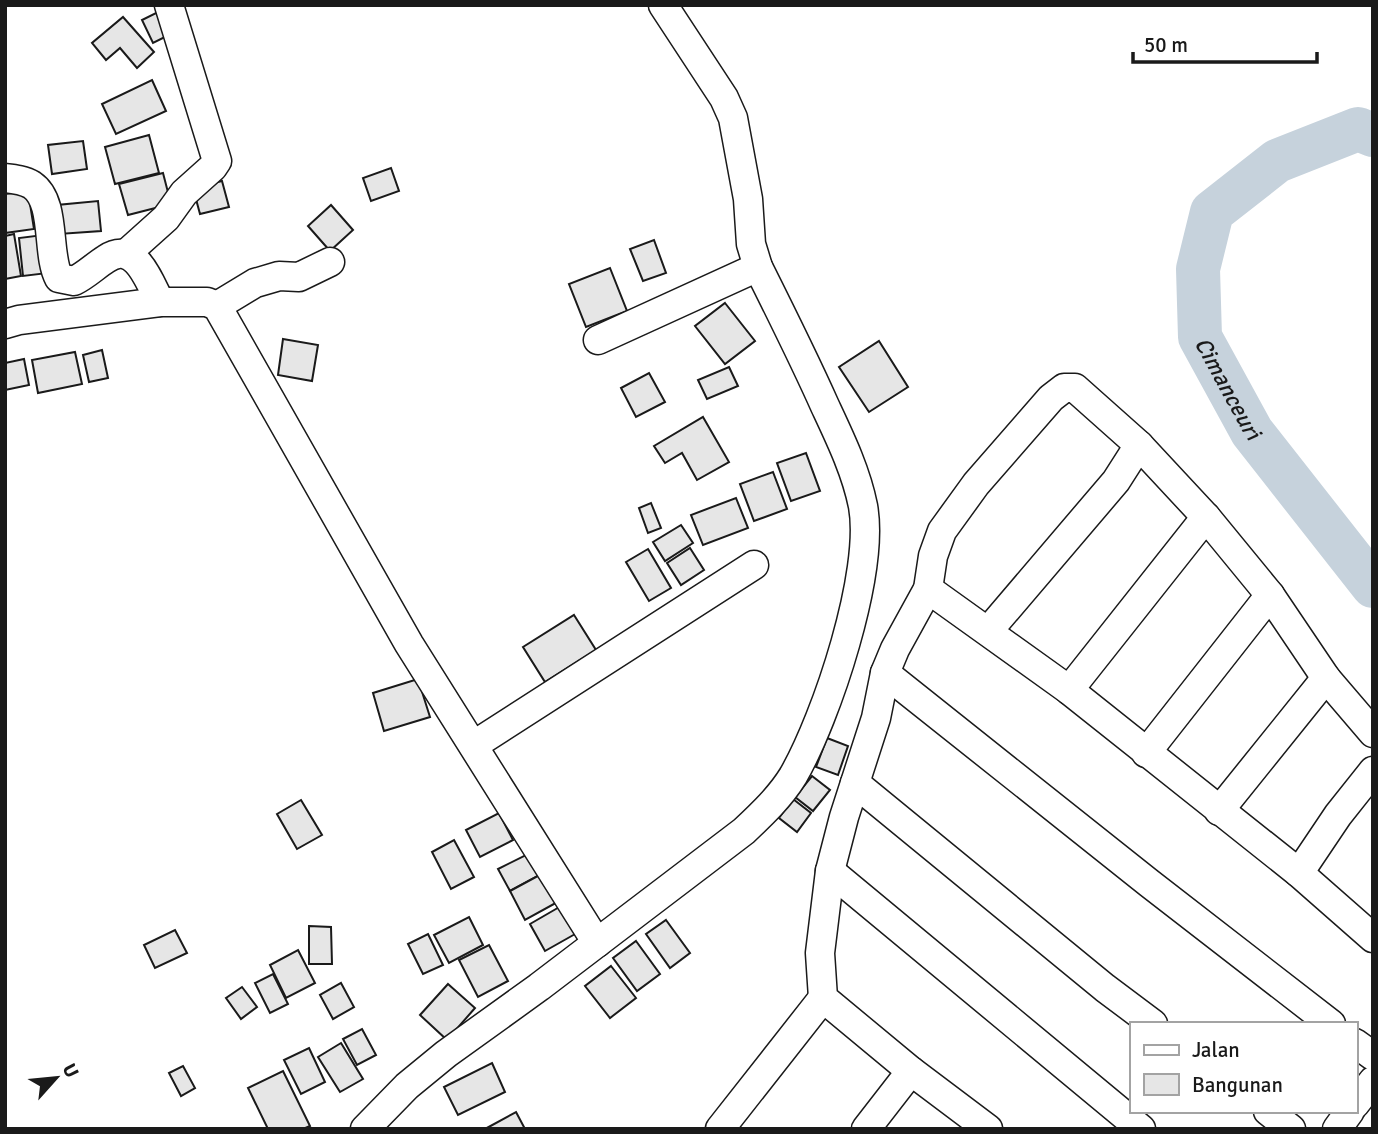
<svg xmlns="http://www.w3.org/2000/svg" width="1378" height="1134" viewBox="0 0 1378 1134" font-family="Signika,sans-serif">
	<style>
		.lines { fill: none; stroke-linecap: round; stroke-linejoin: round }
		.river { stroke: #c6d2dc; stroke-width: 44 }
		.building { fill: #e6e6e6; stroke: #1a1a1a; stroke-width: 2 }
		.minor-casing { stroke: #1a1a1a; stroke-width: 31 }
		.minor { stroke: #fff; stroke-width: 28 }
		.labels { text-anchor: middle; stroke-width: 5; stroke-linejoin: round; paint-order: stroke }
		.water-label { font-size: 23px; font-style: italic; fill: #1a1a1a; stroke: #fff }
	</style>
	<rect width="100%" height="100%" fill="#fff"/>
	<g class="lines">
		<path class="river" id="s1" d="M1373,135L1358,129L1277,161L1212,212L1198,269L1200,337L1252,432L1373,586"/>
	</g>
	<g class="building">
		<polygon points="158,12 169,35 153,43 142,20"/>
		<polygon points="123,17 154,52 137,68 120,48 106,60 92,43"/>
		<polygon points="152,80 166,111 116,134 102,104"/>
		<polygon points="149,135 159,173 115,184 105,147"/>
		<polygon points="83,141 87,169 52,174 48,145"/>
		<polygon points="391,168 399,191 371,201 363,178"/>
		<polygon points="163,173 171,204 128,215 119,184"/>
		<polygon points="222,181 229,207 200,214 193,188"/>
		<polygon points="28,191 34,229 5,233 5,194"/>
		<polygon points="98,201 101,231 59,234 57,205"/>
		<polygon points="331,205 353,230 330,251 308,226"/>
		<polygon points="14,234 21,276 5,279 5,236"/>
		<polygon points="43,235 48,273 23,276 19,238"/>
		<polygon points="654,240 666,273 643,281 630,249"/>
		<polygon points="610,268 627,311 586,327 569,284"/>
		<polygon points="725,303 755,341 725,364 695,326"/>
		<polygon points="283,339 318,345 312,381 278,375"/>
		<polygon points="879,341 908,387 869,412 839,367"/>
		<polygon points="102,350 108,378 89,382 83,355"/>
		<polygon points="75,352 82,384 38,393 32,360"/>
		<polygon points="24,359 29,385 5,390 5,363"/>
		<polygon points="729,367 738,386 707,399 698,380"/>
		<polygon points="649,373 665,402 636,417 621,388"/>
		<polygon points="703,417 729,462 697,480 682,453 665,463 654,446"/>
		<polygon points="806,453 820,491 791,501 777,463"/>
		<polygon points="773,472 787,509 754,521 740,484"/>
		<polygon points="736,498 748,528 703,545 691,515"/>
		<polygon points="651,503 661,528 648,533 639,508"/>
		<polygon points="681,525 693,543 665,561 653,542"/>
		<polygon points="690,548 704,570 681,585 667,563"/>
		<polygon points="648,549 671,588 649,601 626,562"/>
		<polygon points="574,615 596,650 545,682 523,647"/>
		<polygon points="418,679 430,717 384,731 373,693"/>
		<polygon points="827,738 848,746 838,775 816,767"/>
		<polygon points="812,776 830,790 813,811 795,797"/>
		<polygon points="793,799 811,813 797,832 779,818"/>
		<polygon points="301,800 322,835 297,849 277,814"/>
		<polygon points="499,813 513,840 480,857 466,830"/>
		<polygon points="454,840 474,877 451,889 432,852"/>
		<polygon points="536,850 547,871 510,891 498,869"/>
		<polygon points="547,871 563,899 525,920 510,891"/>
		<polygon points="568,902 584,929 545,951 530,924"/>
		<polygon points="469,917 483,945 449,963 434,935"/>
		<polygon points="666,920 690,953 670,968 646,934"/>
		<polygon points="309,926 331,927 332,964 309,964"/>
		<polygon points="175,930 187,953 155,968 144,945"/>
		<polygon points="428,934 443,965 423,974 408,944"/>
		<polygon points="636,941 660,974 637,991 613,958"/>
		<polygon points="489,945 508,981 478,997 459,960"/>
		<polygon points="298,950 315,983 286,998 270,965"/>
		<polygon points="611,966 636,998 610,1018 585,986"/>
		<polygon points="273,974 288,1004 270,1013 255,983"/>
		<polygon points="341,983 354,1007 333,1019 320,995"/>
		<polygon points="448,984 475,1008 447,1040 420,1015"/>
		<polygon points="242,987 257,1007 241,1019 226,998"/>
		<polygon points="362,1029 376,1055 357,1065 343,1039"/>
		<polygon points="341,1043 363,1079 340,1092 318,1057"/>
		<polygon points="309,1048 325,1082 301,1094 284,1060"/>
		<polygon points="492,1063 505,1092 458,1115 444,1087"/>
		<polygon points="183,1066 195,1088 181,1096 169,1073"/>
		<polygon points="283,1071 310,1126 303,1129 268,1129 248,1088"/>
		<polygon points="516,1112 525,1129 485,1129"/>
	</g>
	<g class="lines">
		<g class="minor-casing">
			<g id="minor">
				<path d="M5,178C14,179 24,180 32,185C57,202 46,254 59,278L74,281C86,275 95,266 106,259C135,239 149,281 160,302"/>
				<polyline points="127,253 166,218 184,193 213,167 217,161 169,5"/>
				<polyline points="217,306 255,283 279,276 299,277 330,262"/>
				<polyline points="5,324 19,320 160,302 207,302 217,306 409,644 597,943"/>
				<polyline points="598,340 758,267"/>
				<polyline points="928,589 1069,690 1299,873 1373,938"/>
				<polyline points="989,630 1116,481 1139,445 1206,517"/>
				<polyline points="885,673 1149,883 1331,1024"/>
				<polyline points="1069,690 1206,517 1270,595 1326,678 1373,733"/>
				<polyline points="474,745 754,565"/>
				<polyline points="1146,753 1270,595"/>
				<polyline points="855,783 1105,988 1153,1024"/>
				<polyline points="1219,811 1326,678"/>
				<polyline points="830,871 1141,1129"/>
				<polyline points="1299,873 1338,815 1373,771"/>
				<polyline points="1355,1043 1373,1056"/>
				<polyline points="1355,1104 1373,1081"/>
				<polyline points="1268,1111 1291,1129"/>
				<path d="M365,1129L407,1086L446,1054L539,987L744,831C762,814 780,797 793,776C827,717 875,572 863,506C856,471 840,438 825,406C804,359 781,313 758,267L751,244L748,199L733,118L724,98L663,5"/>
				<polyline points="720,1129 823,998"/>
				<polyline points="866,1129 911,1071"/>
				<polyline points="988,1129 911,1071 823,998 820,953 830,871 844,817 876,718 885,673 895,649 928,589 933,556 942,531 976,484 1051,398 1064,388 1075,388 1139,445"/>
				<polyline points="1337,1129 1350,1111"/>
			</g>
		</g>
		<use href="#minor" class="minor"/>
	</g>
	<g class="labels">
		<g class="water-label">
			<text dy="8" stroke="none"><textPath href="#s1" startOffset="371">Cimanceuri</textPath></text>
		</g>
	</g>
	<rect width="1378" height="1134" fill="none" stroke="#1a1a1a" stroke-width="14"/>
	<rect x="1130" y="1022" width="228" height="91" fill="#ffffff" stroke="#a3a3a3" stroke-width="2"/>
	<rect x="1144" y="1045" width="35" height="10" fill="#ffffff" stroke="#a3a3a3" stroke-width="2"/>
	<text x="1192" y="1057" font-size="21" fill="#1a1a1a">Jalan</text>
	<rect x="1144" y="1074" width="35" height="21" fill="#e6e6e6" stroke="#a3a3a3" stroke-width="2"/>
	<text x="1192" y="1092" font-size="21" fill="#1a1a1a">Bangunan</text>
	<g transform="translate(56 1078) rotate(63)" stroke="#ffffff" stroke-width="5" paint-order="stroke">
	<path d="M0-5L12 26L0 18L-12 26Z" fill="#1a1a1a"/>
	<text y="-10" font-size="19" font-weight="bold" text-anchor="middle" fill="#1a1a1a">U</text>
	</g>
	<path d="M1133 52v10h184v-10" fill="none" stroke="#1a1a1a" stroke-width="3.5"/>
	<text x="1144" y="52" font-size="21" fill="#1a1a1a" stroke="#ffffff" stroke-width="5" paint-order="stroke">50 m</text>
</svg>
